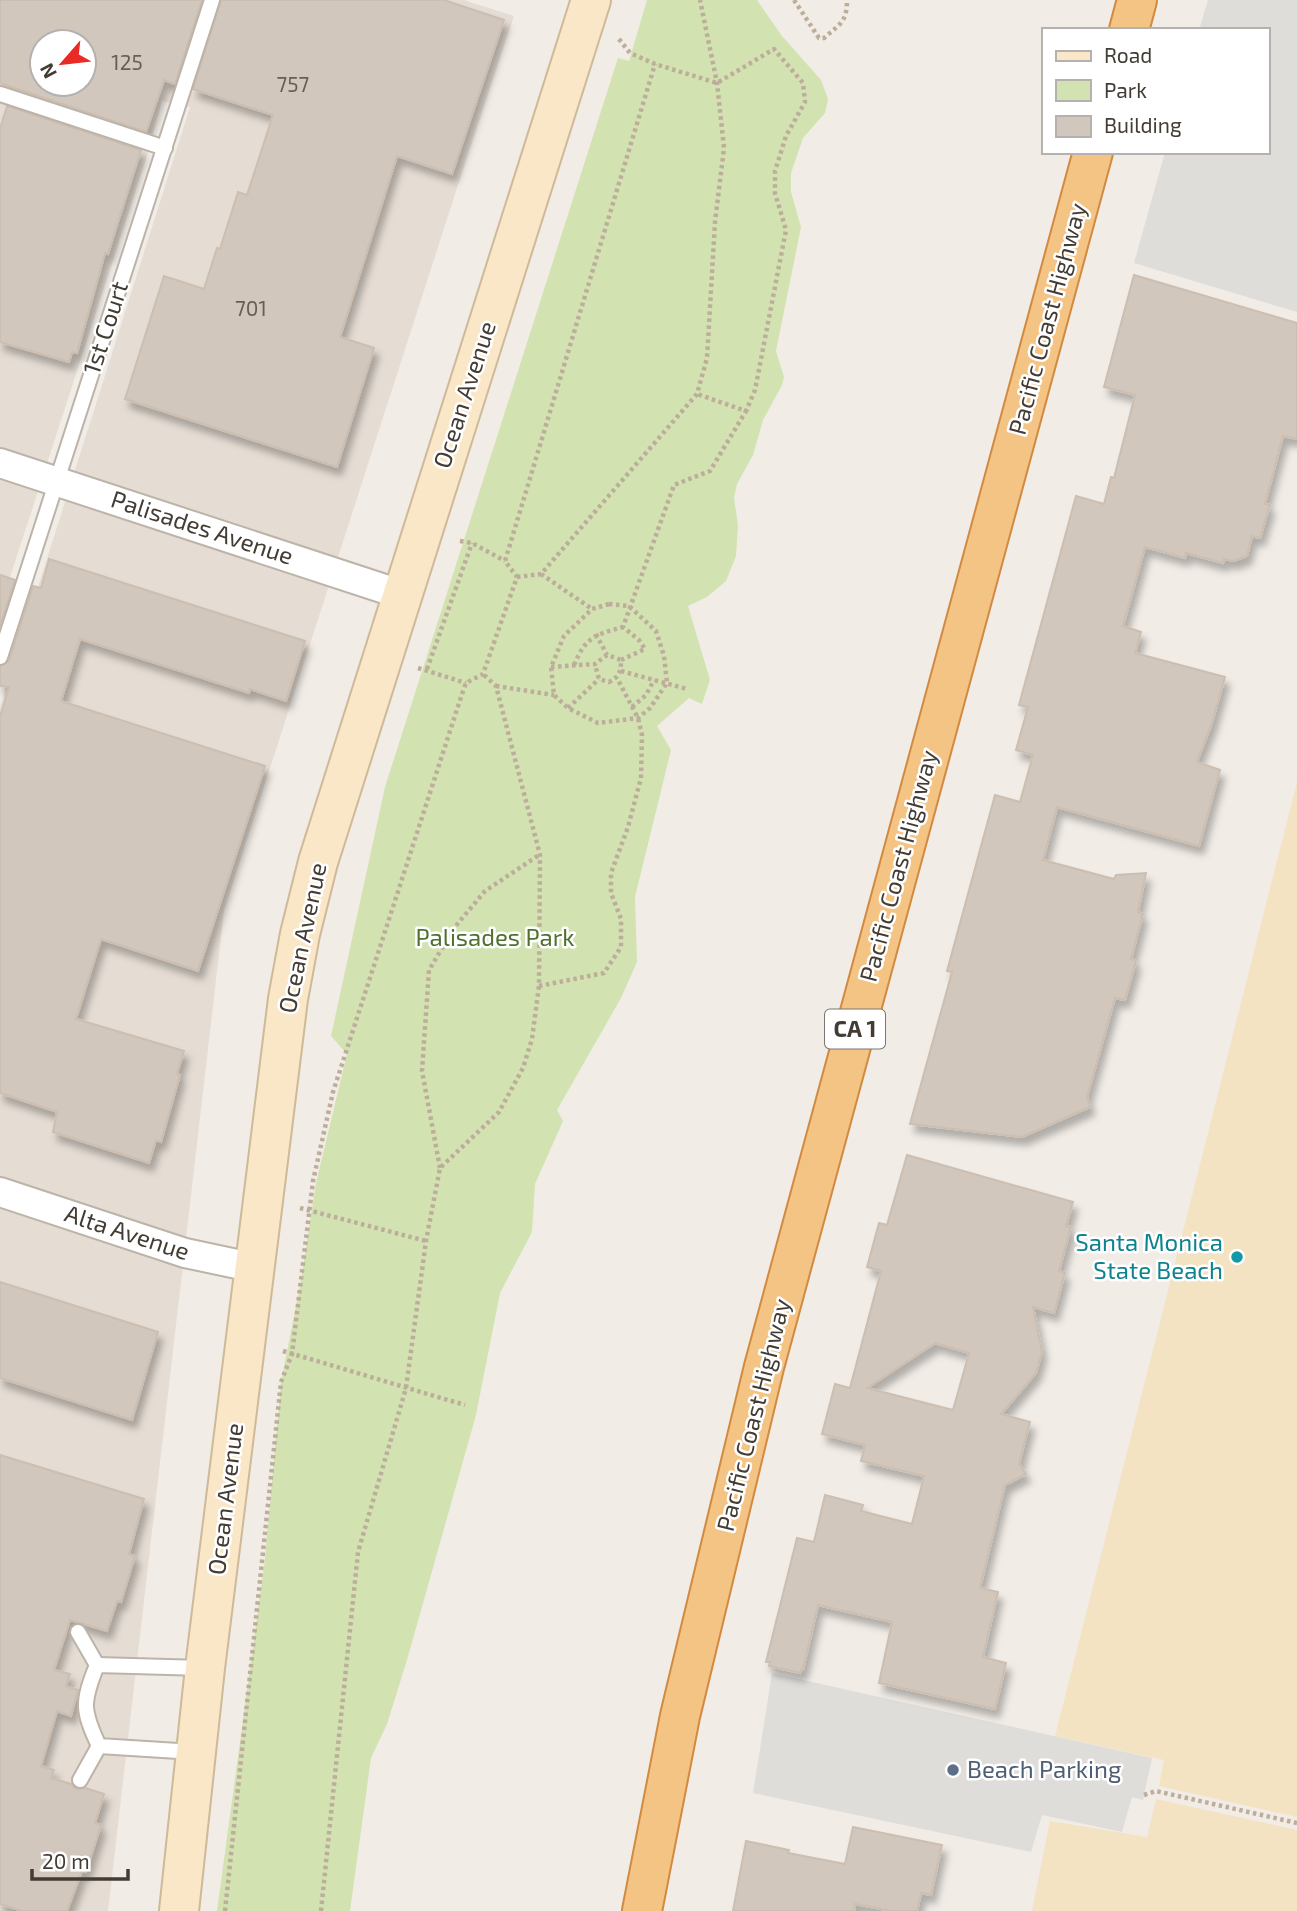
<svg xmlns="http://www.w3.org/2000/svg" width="1297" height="1911" viewBox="0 0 1297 1911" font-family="'Exo 2',sans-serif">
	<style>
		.residential { fill: #e5ddd4; fill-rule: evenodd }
		.green { fill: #d2e3b1 }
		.sand { fill: #f3e3c3 }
		.parking { fill: #dfddda }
		.building { fill: #d2c7bc; stroke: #ccbeb0; stroke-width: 2; fill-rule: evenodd; filter: url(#shadow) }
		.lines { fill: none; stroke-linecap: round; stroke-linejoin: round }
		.service-casing { stroke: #bcb3a9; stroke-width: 18 }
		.minor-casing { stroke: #bcb3a9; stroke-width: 32 }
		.secondary-casing { stroke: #ceb998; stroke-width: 42 }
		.trunk-casing { stroke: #d18a40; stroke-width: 42 }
		.path { stroke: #bdad9b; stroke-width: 4.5; stroke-dasharray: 3.5 3.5; stroke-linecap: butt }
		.service { stroke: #fff; stroke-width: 14 }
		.minor { stroke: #fff; stroke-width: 28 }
		.secondary { stroke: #fae7c7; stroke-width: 38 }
		.trunk { stroke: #f4c484; stroke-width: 38 }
		.culture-dot { fill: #0f9aa8; stroke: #fff; stroke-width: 2.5 }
		.service-dot { fill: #5c6f8a; stroke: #fff; stroke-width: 2.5 }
		.labels { text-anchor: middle; stroke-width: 5; stroke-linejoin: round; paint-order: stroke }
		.number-label { font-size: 21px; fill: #675f57 }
		.shield { fill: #fff; stroke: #7b7672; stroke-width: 2 }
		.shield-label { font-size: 23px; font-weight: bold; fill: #433c35 }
		.street-label { font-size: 24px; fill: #433c35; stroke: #fff }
		.park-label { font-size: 24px; fill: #4f702e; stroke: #fff }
		.culture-label { font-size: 24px; fill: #0d838f; stroke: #fff; text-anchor: end }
		.service-label { font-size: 24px; fill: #4e5e75; stroke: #fff; text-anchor: start }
	</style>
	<defs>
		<filter id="shadow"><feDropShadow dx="4.5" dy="8" stdDeviation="3.5" flood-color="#0004"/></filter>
	</defs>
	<rect width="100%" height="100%" fill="#f1ece6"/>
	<path class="residential" d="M0,0H464L514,16L458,185L224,911L108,1911H0V707L190,107L162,101L146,159L0,608ZM42,42H84V84H42Z"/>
	<polygon class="green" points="647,0 757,0 782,36 821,80 828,99 825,113 803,138 791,173 791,192 801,227 776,351 784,377 782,385 763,420 753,455 737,484 734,498 738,525 736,556 726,581 707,597 688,606 710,680 702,704 689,698 657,726 671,750 635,897 637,962 621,998 557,1110 563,1121 535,1184 532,1232 500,1293 476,1415 407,1660 387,1724 371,1758 350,1911 217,1911 265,1559 281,1382 300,1286 316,1183 347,1054 331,1036 385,787 618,58 629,61"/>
	<g class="sand">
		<polygon points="1297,782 1297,1817 1159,1786 1164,1760 1055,1736"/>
		<polygon points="1156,1799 1297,1830 1297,1911 1032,1911 1050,1821 1147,1837"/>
	</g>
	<g class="parking">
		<polygon points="1208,0 1297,0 1297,312 1134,263 1165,152 1267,152 1267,30 1199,30"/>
		<polygon points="772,1673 1152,1758 1143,1800 1132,1797 1122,1832 1042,1815 1031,1852 753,1793"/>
	</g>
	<g class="building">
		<path d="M0,0H202L175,84L164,80L146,132L0,83ZM42,42H84V84H42Z"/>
		<polygon points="221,0 444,0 504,20 452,174 397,156 340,337 374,348 337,467 125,399 164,276 204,289 217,248 220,249 238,192 247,195 273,115 193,89"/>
		<polygon points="7,106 141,150 112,241 108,254 105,253 77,353 72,352 69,362 0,342 0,129"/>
		<polygon points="1134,275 1297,323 1297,439 1283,436 1265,504 1270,505 1260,538 1252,536 1247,556 1233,561 1224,559 1223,563 1186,553 1185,558 1145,547 1123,626 1141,632 1135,653 1225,677 1212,723 1197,762 1220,770 1199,846 1057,807 1043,860 1114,879 1116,875 1146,873 1138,912 1143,914 1131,959 1136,961 1125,1000 1115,998 1087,1097 1090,1107 1022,1137 910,1124 952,972 947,971 995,795 1020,802 1033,755 1016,750 1028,707 1019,705 1076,496 1104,504 1111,477 1114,478 1135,395 1104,387"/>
		<polygon points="49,559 305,641 286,701 250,689 249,693 80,639 61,701 265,766 198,971 101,939 76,1019 184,1051 177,1074 180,1075 161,1142 156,1140 149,1163 53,1132 57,1112 0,1093 0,717 9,687 0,686 0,666 9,661 33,586 41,588"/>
		<polygon points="0,575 15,580 0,626"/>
		<path d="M907,1155L1073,1202L1066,1226L1071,1227L1059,1271L1065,1273L1054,1313L1033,1307L1042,1352L1036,1373L1001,1414L1030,1422L1019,1464L1026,1474L1005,1485L980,1588L998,1592L983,1657L1006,1663L995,1709L879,1683L892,1622L818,1605L803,1670H801L800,1673L769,1666L770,1662H766L797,1538L814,1542L825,1495L863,1505L861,1511L912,1524L924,1476L861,1461L865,1445L822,1434L835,1384L850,1388L881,1271L867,1267L879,1223L887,1225ZM935,1343L969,1353L953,1410L867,1388Z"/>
		<polygon points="0,1282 158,1332 132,1420 0,1378"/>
		<polygon points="0,1455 144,1499 129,1554 135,1556 121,1602 117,1601 107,1631 70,1620 54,1670 70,1674 66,1686 78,1690 71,1716 57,1711 41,1766 54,1770 51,1778 71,1784 76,1789 85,1788 104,1794 95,1823 101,1825 86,1872 82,1871 67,1911 22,1911 0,1904"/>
		<polygon points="853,1827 942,1845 931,1895 921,1893 917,1911 892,1911 855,1904 854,1911 733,1911 746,1841 789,1850 788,1853 845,1864"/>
	</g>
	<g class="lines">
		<g class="service-casing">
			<g id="service">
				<polyline points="0,94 165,148"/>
				<polyline points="0,657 212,0"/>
				<polyline points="78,1632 97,1665"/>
				<path d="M194,1752L99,1746C82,1710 82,1702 97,1665L203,1668"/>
				<polyline points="80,1780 99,1746"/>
			</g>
		</g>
		<g class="minor-casing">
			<g id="minor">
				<polyline points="0,463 403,595"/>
				<polyline points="0,1192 185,1253 256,1268"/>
			</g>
		</g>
		<g class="secondary-casing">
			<polyline id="secondary" points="179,1911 205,1668 288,999 300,934 318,862 591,0"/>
		</g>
		<g class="trunk-casing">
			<g id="trunk">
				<polyline points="1129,30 1137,0"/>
				<polyline points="642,1911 680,1716 764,1367 1093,152"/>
			</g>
		</g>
		<g class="path">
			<path d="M794,0L819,38H824C840,24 847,22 847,0"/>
			<polyline points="619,39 630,53 655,64 717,83 774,49 803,83 805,102 786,136 775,171 775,193 786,230 755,390 746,411"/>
			<polyline points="460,541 472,543 505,561"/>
			<polyline points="541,574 592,609"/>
			<polyline points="517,577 541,574 697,394 707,358 715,222 724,148 717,83 700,0"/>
			<polygon points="609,604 629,606 656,631 664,656 667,683 650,708 638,718 598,723 568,708 554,695 551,667 564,636 592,609"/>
			<polyline points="596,634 607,655"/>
			<polyline points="621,660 645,649 639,640 623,627 674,485 710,471 746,411 697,394"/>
			<path d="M574,665C586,637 594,635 623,627"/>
			<path d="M551,667L595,664L607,655L621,660C621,672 619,677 609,682L599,679L595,664"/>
			<polyline points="418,668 466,683"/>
			<polyline points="427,669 472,543"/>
			<polyline points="621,671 687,689"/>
			<polyline points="496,686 554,695"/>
			<polyline points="632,707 646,695 654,680"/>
			<polyline points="568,708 599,679"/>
			<polyline points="539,986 604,973 621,947 621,919 611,893 611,873 628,827 641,778 642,735 638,718 617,678"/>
			<polyline points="440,1168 422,1071 429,970 454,928 485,891 539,855"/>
			<polyline points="300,1208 426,1241"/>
			<polyline points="283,1351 465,1405"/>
			<polyline points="1144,1795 1156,1791 1297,1823"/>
			<polyline points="225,1911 281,1382 292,1354 313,1181 333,1092 462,694 466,683 483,674 517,577 505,561 655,64"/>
			<polyline points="321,1911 358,1552 406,1388 426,1241 440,1168 499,1112 523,1068 532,1039 539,986 540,855 496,686 483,674"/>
		</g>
		<use href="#service" class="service"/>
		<use href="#minor" class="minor"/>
		<use href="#secondary" class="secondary"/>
		<use href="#trunk" class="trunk"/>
	</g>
	<circle class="culture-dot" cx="1237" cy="1257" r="7"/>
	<circle class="service-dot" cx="953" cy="1770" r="7"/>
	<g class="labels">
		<g class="number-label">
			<text x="127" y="70">125</text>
			<text x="293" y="92">757</text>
			<text x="251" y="316">701</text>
		</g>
		<rect class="shield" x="825" y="1009.5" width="60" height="39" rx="5"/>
		<g class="shield-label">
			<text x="855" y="1037">CA 1</text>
		</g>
		<g class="street-label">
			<text transform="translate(1048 319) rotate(-75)" y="8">Pacific Coast Highway</text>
			<text transform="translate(106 328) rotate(-72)" y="8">1st Court</text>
			<text transform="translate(465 395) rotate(-72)" y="8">Ocean Avenue</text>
			<text transform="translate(202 528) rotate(18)" y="8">Palisades Avenue</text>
			<text transform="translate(899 866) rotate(-75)" y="8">Pacific Coast Highway</text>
			<text transform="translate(303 938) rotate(-78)" y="8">Ocean Avenue</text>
			<text transform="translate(127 1233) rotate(18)" y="8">Alta Avenue</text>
			<text transform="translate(754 1415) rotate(-76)" y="8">Pacific Coast Highway</text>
			<text transform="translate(226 1499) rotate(-83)" y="8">Ocean Avenue</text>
		</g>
		<g class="park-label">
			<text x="495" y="946">Palisades Park</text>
		</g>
		<g class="culture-label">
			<text x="1223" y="1251">Santa Monica<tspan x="1223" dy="28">State Beach</tspan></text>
		</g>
		<g class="service-label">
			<text x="967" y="1778">Beach Parking</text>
		</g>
	</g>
	<rect x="1042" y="28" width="228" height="126" fill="#ffffff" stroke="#b4b1ae" stroke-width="2"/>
	<rect x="1056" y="51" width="35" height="10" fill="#fae7c7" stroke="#b4b1ae" stroke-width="2"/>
	<text x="1104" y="63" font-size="21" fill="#433c35">Road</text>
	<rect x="1056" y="80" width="35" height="21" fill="#d2e3b1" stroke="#b4b1ae" stroke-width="2"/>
	<text x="1104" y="98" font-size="21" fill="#433c35">Park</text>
	<rect x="1056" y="116" width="35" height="21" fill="#d2c7bc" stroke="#b4b1ae" stroke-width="2"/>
	<text x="1104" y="133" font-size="21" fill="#433c35">Building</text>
	<g transform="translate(63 63) rotate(242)"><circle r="33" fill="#ffffff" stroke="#b4b1ae" stroke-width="2"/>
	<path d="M0-5L12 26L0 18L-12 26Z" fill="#e92a25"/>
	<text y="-10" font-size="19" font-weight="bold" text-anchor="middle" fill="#433c35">N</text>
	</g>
	<path d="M32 1869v10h96v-10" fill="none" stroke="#433c35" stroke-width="3.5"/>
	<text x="42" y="1869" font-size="21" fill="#433c35" stroke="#ffffff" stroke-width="5" paint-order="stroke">20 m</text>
</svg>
